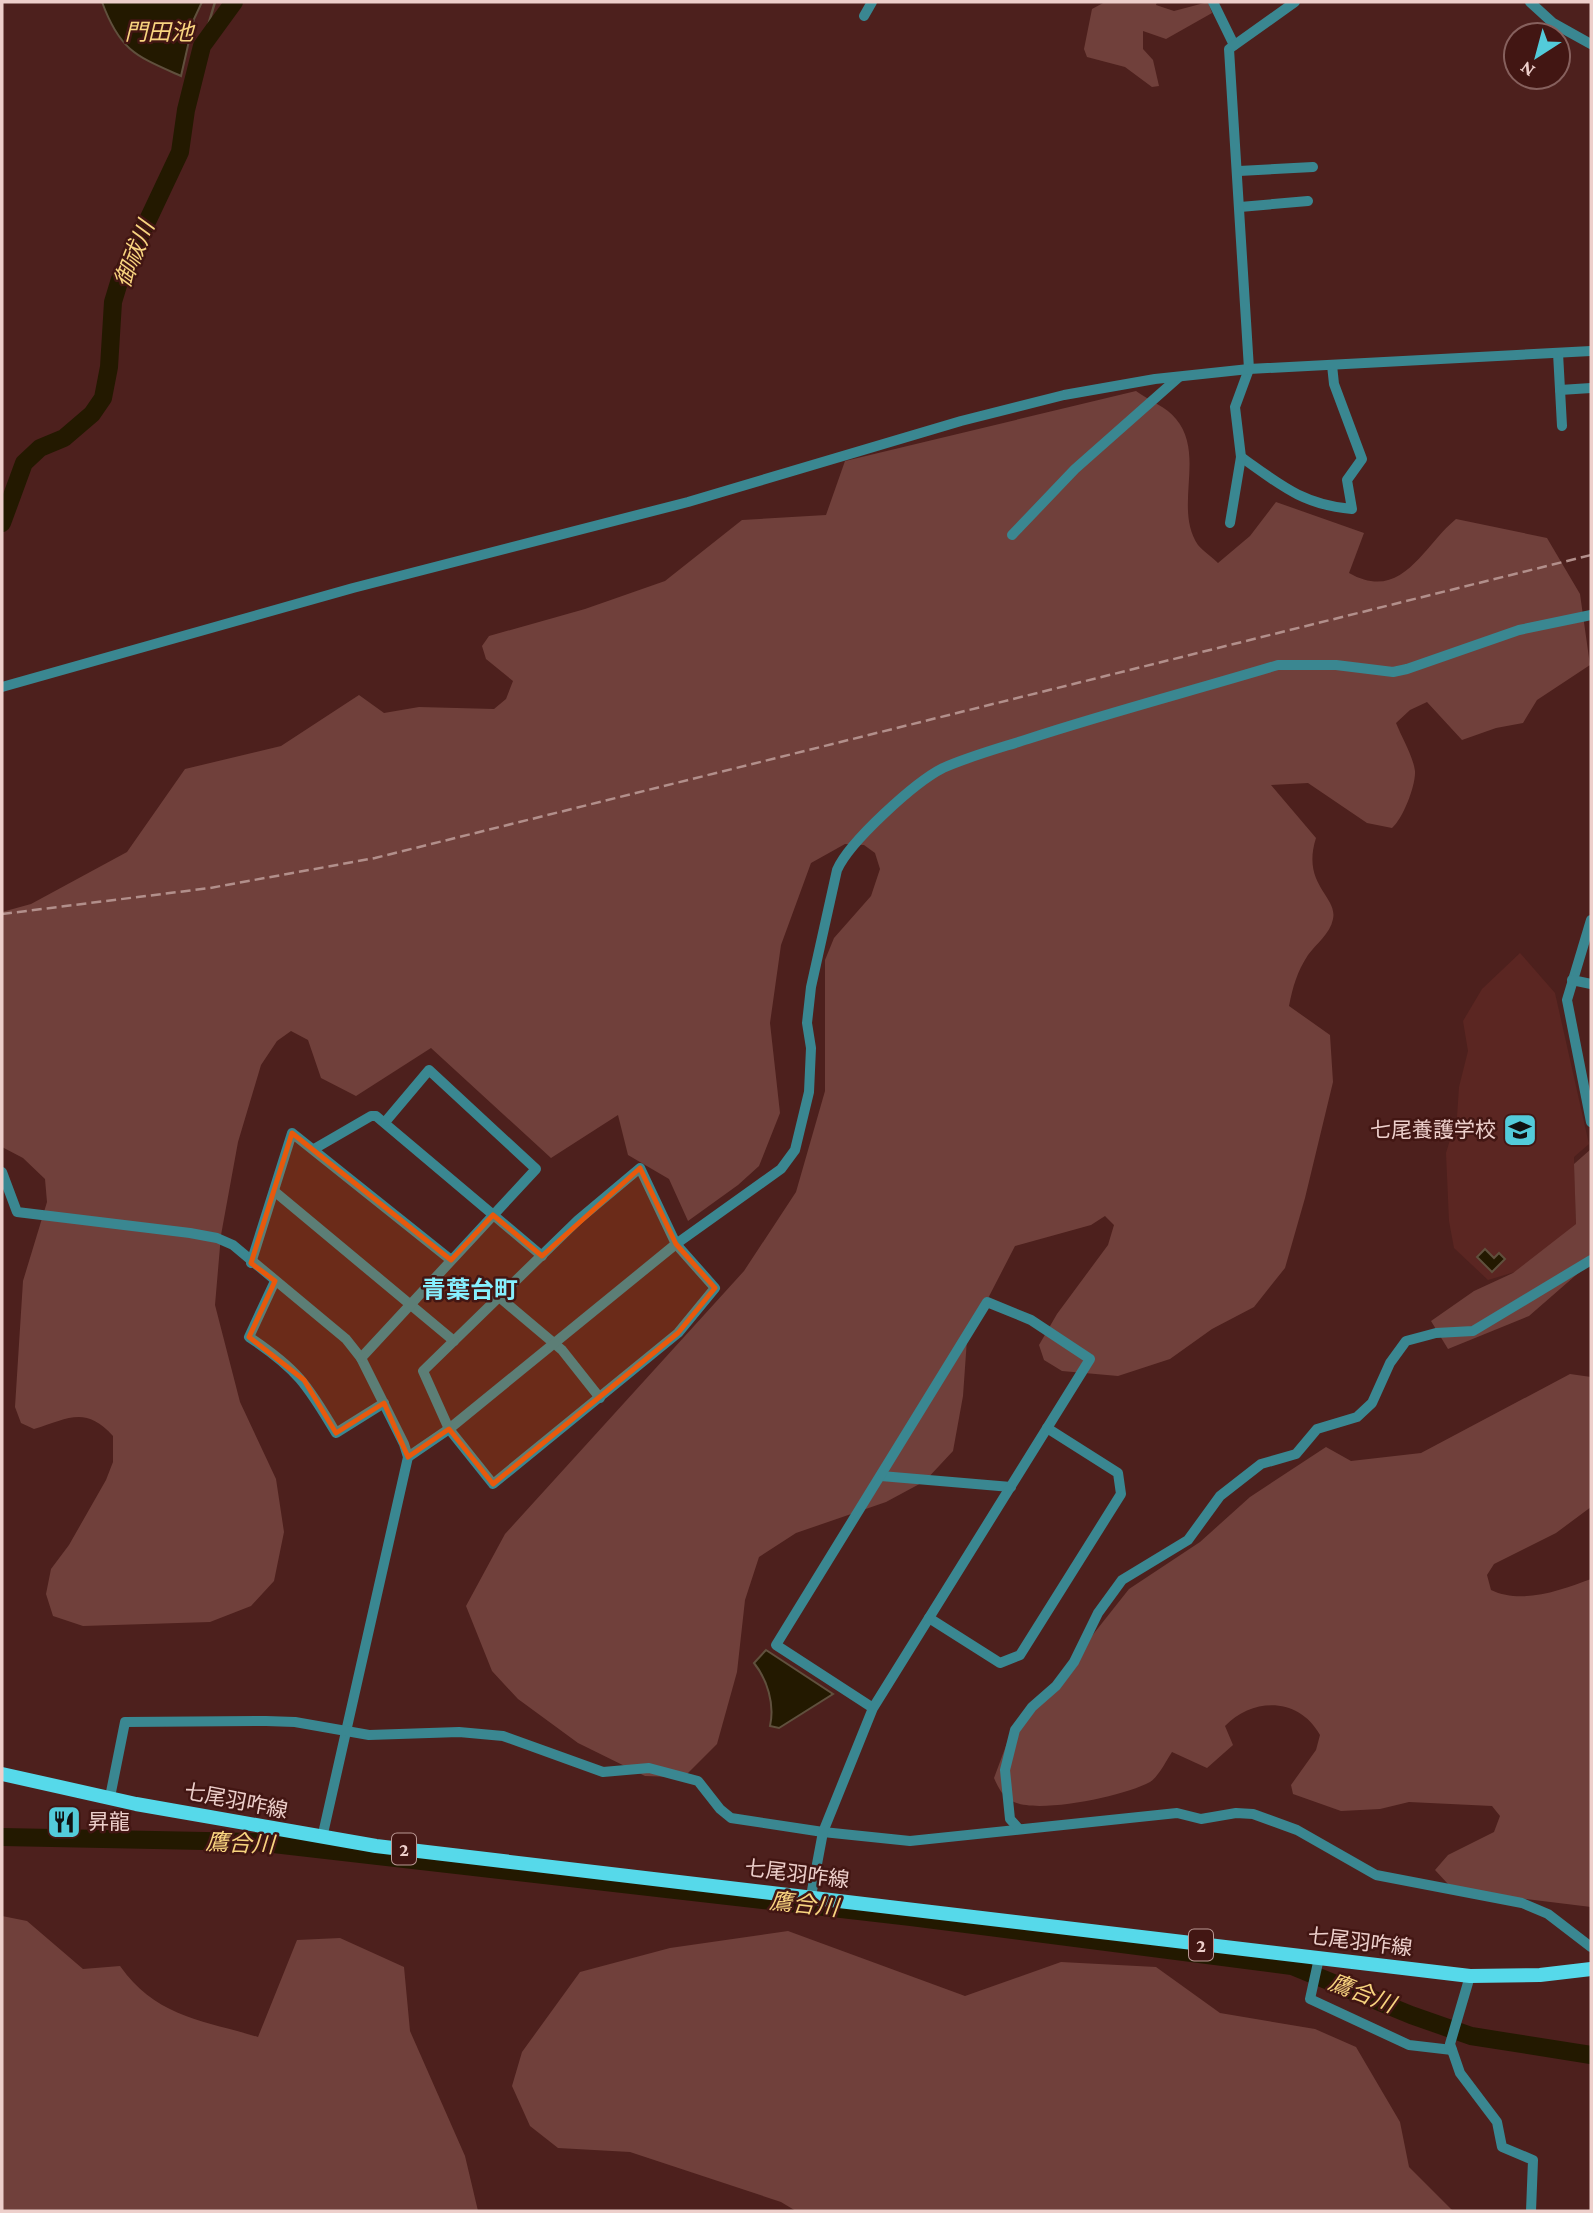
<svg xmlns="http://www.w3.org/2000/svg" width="1593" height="2213" viewBox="0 0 1593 2213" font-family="'Crimson Pro','Noto Sans JP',serif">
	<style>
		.built { fill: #5b2622 }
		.green { fill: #70403b }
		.water { fill: #231900; stroke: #60503d; stroke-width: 2 }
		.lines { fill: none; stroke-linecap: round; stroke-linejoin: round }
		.stream { stroke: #60503d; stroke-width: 2.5 }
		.river { stroke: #231900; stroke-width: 18 }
		.minor { stroke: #3a8791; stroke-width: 10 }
		.major { stroke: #56d9ea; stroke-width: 14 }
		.rail { stroke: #b28f8b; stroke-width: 2.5; stroke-dasharray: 10 5; stroke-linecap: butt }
		.marked { fill: #e8590c; fill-opacity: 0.2; stroke: #e8590c; stroke-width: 5; stroke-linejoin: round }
		.labels { text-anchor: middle; stroke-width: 5; stroke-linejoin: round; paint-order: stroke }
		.shield { fill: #421613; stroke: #ba9894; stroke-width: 2 }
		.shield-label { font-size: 19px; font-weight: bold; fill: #edcfcb }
		.poi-label { font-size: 21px; fill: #edcfcb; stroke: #421613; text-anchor: end }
		.street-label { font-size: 21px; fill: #edcfcb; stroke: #421613 }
		.water-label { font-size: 23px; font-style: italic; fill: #f8d47f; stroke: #421613 }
		.quarter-label { font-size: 24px; font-weight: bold; fill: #86f0fe; stroke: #421613 }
	</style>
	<rect width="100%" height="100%" fill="#4d201d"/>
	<polygon class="built" points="1520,953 1555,993 1589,1144 1574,1157 1576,1224 1528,1268 1488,1280 1454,1248 1449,1221 1446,1153 1457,1117 1459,1087 1468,1051 1463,1021 1482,989"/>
	<g class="green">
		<polygon points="1105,2 1157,2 1156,5 1174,11 1208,2 1212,13 1166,39 1143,31 1143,49 1153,60 1159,86 1152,87 1125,67 1087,57 1084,49 1092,9"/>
		<path d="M1136,391C1148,400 1167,407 1176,419C1206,455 1173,508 1198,545C1203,551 1212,557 1218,563L1250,536L1276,502L1364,533L1349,573C1402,603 1422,547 1456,519L1547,538L1580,594L1590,665L1537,700L1523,723L1496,728L1462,740L1427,702L1410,710L1396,723C1402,738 1413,756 1415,771C1416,785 1403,819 1392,828L1367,823L1308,783L1271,785L1316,838C1301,885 1338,896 1333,919C1330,934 1316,944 1308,955C1297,972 1293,986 1289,1006L1330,1035L1333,1082L1305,1198L1285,1268L1254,1307L1212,1329L1170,1359L1118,1376L1062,1371L1044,1360L1039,1345L1057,1314L1108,1245L1114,1225L1105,1216L1091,1225L1015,1246L967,1339L963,1396L953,1451L925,1481L886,1502L796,1533L759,1557L745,1600L737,1672L717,1744L688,1773L675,1777L645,1776L578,1743L518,1699L492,1671L466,1606L505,1534L744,1271L796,1192L825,1091V960L834,938L871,896L880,869L875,853L864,845L845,844L811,863L781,945L770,1023L780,1113L759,1166L738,1185L688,1221L669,1179L628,1155L618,1115L551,1158L431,1048L356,1096L321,1078L308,1040L291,1031L277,1041L261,1065L238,1142L221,1235L215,1305L240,1402L276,1479L284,1532L274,1581L251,1606L210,1622L83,1626L53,1616L46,1594L51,1569L69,1545L106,1480L113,1462V1436C85,1405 68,1419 34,1429L21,1423L15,1407L23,1281L47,1202L45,1179L23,1158L2,1147V912L31,904L127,852L185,769L281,746L359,695L384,713L419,707L494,709L506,699L513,681L486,659L482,646L489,636L585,609L665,581L742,520L826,515L845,461Z"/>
		<polygon points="1591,1149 1591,1262 1529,1316 1448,1349 1431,1321 1474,1291 1513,1273 1576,1224 1574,1164"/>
		<path d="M1570,1374L1591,1377V1507L1556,1533L1494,1564L1487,1575L1491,1590C1522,1605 1561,1590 1591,1579V1907L1462,1891L1448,1884L1435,1870L1448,1855L1494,1832L1500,1816L1492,1806L1409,1802L1380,1809L1341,1811L1293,1794L1291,1785L1316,1750L1320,1735C1299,1697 1253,1697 1225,1726L1233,1745L1207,1768L1172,1752C1166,1761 1159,1776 1150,1782C1125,1796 1039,1814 1014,1802C1002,1796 999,1789 994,1778L1007,1743L1129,1589L1200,1542L1250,1497L1326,1447L1351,1461L1421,1453Z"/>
		<path d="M2,1916L27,1921L83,1969L120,1966C156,2017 202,2020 258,2037L297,1940L340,1938L404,1967L410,2031L465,2156L478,2211H2Z"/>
		<polygon points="788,1931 965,1996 1061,1962 1156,1967 1220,2013 1315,2029 1356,2047 1400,2122 1409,2167 1453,2211 796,2211 781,2202 630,2152 558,2148 530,2126 512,2086 522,2052 580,1972 670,1948"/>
	</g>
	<g class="water">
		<path d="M102,2H202L194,19L181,76C136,56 120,51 102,2Z"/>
		<polygon points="1485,1249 1494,1258 1499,1253 1505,1259 1492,1272 1477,1257"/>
		<path d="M766,1650L833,1694L779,1728L770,1726C775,1704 767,1679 754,1663Z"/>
	</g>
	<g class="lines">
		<polyline class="stream" points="202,46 215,2"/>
		<g class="river">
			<polyline points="2,523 24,463 40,448 64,438 92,414 103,398 109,367 113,302 120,279 180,152 186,110 202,46 234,2"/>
			<polyline points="2,1837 256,1842 911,1917 1292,1966 1411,2015 1471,2036 1591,2055"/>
		</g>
		<g class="minor">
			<polyline points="1213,2 1234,45"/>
			<polyline points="1530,2 1553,23 1591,44"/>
			<polyline points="864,16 872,2"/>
			<polyline points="1239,171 1313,167"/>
			<polyline points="1240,207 1308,201"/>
			<polyline points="1558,353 1562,426"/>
			<polyline points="1560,390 1591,388"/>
			<path d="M1241,457C1279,484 1303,505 1352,509L1347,480L1362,459L1334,384L1332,365"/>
			<polyline points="1230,523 1241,457 1235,407 1249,369 1229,49 1295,2"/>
			<polyline points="1012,535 1075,469 1179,377"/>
			<polyline points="2,687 353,588 688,502 961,421 1064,395 1155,379 1249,369 1591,351"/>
			<polyline points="1591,920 1567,1000 1591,1122"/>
			<polyline points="1572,980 1591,984"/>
			<polyline points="314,1149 371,1116 376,1116 542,1256"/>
			<polygon points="640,1168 676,1244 715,1288 678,1333 493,1484 449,1429 423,1371 578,1220"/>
			<polyline points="2,1172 17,1212 190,1233 217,1238 233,1245 346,1339 361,1358 404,1444 408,1457 322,1838"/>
			<polyline points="274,1191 454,1341"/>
			<polyline points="251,1263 292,1133 451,1260"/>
			<path d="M275,1281L249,1337C297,1369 307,1384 336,1433L384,1403"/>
			<polyline points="498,1296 562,1350 600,1398"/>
			<polyline points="361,1358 536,1169 429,1070 386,1121"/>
			<path d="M408,1457L449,1429L676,1244L781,1169L795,1150L809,1092L811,1048L807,1023L811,987L837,870C849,842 915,782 943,768C970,756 1000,748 1028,739C1111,712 1195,690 1278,665H1336L1393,672L1407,669L1519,630L1591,615"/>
			<polyline points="881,1476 1011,1487"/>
			<polyline points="929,1618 1000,1663 1020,1655 1121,1494 1118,1473 1047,1428"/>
			<polyline points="110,1797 125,1722 266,1721 295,1722 369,1735 459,1732 503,1736 603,1772 649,1768 698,1781 720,1809 731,1818 823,1832 910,1841 1177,1813 1201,1819 1236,1813 1253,1814 1297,1830 1376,1875 1522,1903 1548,1914 1591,1947"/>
			<polyline points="1019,1829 1010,1819 1005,1770 1015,1730 1032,1707 1056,1686 1074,1662 1098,1613 1122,1580 1188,1540 1220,1496 1261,1464 1296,1454 1317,1429 1357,1417 1372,1403 1390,1363 1406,1341 1436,1333 1473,1331 1591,1260"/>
			<polyline points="811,1896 823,1832 873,1708 1090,1359 1031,1320 987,1302 776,1645 873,1708"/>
			<polyline points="1319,1958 1310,1999 1409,2045 1452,2050"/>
			<polyline points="1470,1976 1450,2044 1460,2073 1497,2122 1502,2147 1533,2160 1531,2211"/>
		</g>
		<polyline class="major" points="2,1774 136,1804 376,1846 1470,1976 1540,1975 1591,1969"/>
		<polyline class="rail" points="2,914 210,888 375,858 1591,555"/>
	</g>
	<path class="marked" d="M292,1133L451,1260L493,1215L542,1256L640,1168L676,1244L715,1288L678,1333L493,1484L449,1429L408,1457L384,1403L336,1433L304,1380L249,1337L275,1281L251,1263Z"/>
	<defs>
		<g id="school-square" transform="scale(1.75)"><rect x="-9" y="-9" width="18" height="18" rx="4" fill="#53cbda" stroke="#421613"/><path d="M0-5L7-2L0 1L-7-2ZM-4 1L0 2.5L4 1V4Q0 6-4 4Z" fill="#111"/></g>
		<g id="restaurant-square" transform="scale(1.75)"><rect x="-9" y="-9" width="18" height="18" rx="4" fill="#53cbda" stroke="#421613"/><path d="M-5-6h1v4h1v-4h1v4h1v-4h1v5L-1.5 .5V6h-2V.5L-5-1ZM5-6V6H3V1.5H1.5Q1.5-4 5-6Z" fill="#111"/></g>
	</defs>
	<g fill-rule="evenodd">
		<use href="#school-square" x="1520" y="1130"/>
		<use href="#restaurant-square" x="64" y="1822"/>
	</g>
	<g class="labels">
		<g class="shield">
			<rect x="392" y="1833.5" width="24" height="31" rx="5"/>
			<rect x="1189" y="1929.5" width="24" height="31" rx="5"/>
		</g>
		<g class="shield-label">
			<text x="404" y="1856">2</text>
			<text x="1201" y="1952">2</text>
		</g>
		<g class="poi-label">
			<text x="1496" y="1137">七尾養護学校</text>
			<text x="88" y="1829" text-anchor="start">昇龍</text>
		</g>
		<g class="street-label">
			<text transform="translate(236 1801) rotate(11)" y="7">七尾羽咋線</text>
			<text transform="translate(797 1874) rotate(7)" y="7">七尾羽咋線</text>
			<text transform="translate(1360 1942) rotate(7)" y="7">七尾羽咋線</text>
		</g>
		<g class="water-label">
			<text x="159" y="40">門田池</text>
			<text transform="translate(134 254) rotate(-68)" y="8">御祓川</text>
			<text transform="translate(240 1843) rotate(3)" y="8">鷹合川</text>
			<text transform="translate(804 1904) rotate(6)" y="8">鷹合川</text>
			<text transform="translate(1362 1993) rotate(21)" y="8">鷹合川</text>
		</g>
		<g class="quarter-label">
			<text x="470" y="1298">青葉台町</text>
		</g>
	</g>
	<rect width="1593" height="2213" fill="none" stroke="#edcfcb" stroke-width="7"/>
	<g transform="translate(1537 56) rotate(216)"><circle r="33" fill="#421613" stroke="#86605d" stroke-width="2"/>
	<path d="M0-5L12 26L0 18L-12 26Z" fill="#53cbda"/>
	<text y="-10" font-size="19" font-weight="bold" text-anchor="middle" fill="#edcfcb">N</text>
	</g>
</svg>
